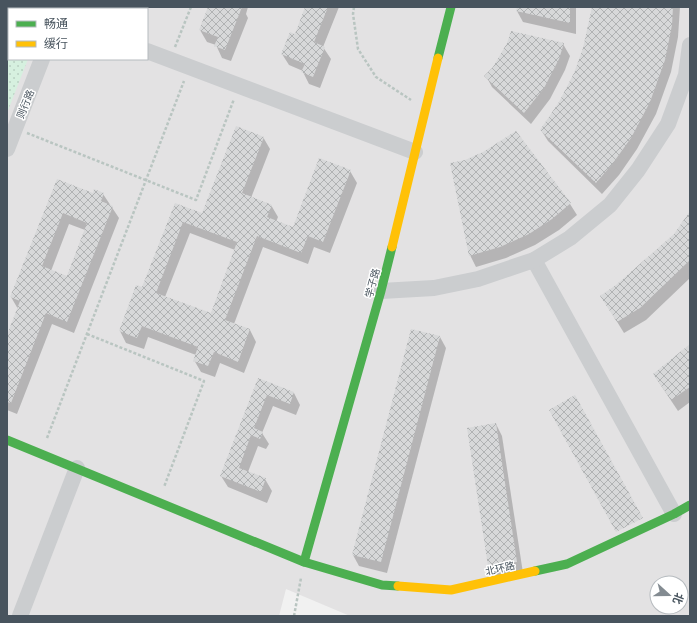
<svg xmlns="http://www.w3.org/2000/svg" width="697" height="623" viewBox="0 0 697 623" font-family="'Varela Round','Noto Sans SC',sans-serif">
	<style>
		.education { fill: #e3e2e3; fill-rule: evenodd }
		.green { fill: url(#green-dots) }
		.shadow { fill: #0003; fill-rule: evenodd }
		.building { fill: url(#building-cross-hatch); fill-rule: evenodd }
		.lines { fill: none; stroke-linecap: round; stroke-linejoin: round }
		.path { stroke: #b9c5c1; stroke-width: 2.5; stroke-dasharray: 3 2; stroke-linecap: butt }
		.street { stroke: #cbcdcf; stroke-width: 16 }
		.fast { stroke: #4caf50; stroke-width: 9 }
		.slow { stroke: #ffc107; stroke-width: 9 }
		.labels { text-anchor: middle; stroke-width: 3; stroke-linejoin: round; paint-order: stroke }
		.street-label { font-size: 10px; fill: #48545e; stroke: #fff }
	</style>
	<defs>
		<pattern id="green-dots" width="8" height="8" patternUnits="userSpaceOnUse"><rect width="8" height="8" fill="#d6f0df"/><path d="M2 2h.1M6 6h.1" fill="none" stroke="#b9d0c2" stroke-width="1.8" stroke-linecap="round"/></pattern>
		<pattern id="building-cross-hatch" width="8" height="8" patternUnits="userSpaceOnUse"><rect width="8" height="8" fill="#d7d8d9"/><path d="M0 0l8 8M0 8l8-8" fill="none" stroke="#b0b2b3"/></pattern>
	</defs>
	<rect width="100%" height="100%" fill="#f1f1f1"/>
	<path class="education" d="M7,7H690V616H350L286,589L279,616H7ZM9,9H147V59H9ZM657,583H681V607H657Z"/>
	<polygon class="green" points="7,7 20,7 25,9 9,9 9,59 28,59 7,113"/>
	<g class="shadow">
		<polygon points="209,7 248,7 246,14 248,18 231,61 222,58 216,45 207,42 200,30"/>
		<polygon points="306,7 339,7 323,47 331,59 320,88 309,84 303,72 303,71 289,65 282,54 295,36"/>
		<polygon points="518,7 576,7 576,34 523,22 517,11"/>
		<polygon points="593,7 680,7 678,37 671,72 656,114 637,149 619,175 602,194 548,141 541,130 560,103 575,74 587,38"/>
		<polygon points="508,44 563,44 570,56 565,70 550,99 531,124 492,87 486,76 493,68"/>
		<polygon points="516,132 570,204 577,215 559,230 535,245 506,258 476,267 470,255 465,161 484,153"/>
		<path d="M263,137L270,149L251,198L271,205L278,217L276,222L293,228L350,171L357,183L330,253L314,247L308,264L263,247L234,324L250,330L256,342L244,373L220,363L215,377L201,372L194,360L196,355L148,337L144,349L126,343L120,331L143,289L175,204L203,215ZM190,233L235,250L211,314L165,297Z"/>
		<path d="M57,181L93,195L103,194L119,218L74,333L52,324L17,414L7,410V338L18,309L11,297ZM69,224L85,230L67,277L51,271Z"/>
		<polygon points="690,213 690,278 646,320 624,333 608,307 616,286 675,234"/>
		<polygon points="440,337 446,348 387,573 359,566 353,555"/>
		<polygon points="690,346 690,402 678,411 654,375"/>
		<polygon points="259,380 294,393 300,405 296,415 273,406 262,433 269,444 266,449 258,446 248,472 265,479 272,491 267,503 228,487 221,476"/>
		<polygon points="496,424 502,436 523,573 496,577 489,566 468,429"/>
	</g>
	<g class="building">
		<polygon points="208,7 242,7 225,50 214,46 218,37 199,30"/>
		<polygon points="305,7 328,7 314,42 325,47 313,77 301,72 305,64 281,54 290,32 295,34"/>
		<polygon points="517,7 570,7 570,23 516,11"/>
		<polygon points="592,7 673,7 672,25 665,60 650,102 631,138 613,163 596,183 540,130 559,102 574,73 583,48"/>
		<polygon points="511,31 564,43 559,59 544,88 524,113 484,76 493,67 507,43"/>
		<path d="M236,126L264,137L242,193L272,205L267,217L293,227L319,158L351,170L323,242L308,236L301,253L257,236L225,320L250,329L238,362L214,352L208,366L193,361L198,347L142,326L137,338L119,331L136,285L142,287L175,203L202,213ZM183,222L237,242L211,313L156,293Z"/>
		<polygon points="516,131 571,203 552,219 529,234 500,247 469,256 450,163 465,160 483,152"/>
		<path d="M57,179L93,193L94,189L104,193L101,201L113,206L67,322L46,313L11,403L7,402V335L20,301L10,297ZM63,213L87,223L67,276L42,266Z"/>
		<polygon points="690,211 690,260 640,308 617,322 600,296 616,285 674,234"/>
		<polygon points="411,329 440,336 381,562 352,555"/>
		<polygon points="690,344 690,387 671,400 653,374"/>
		<polygon points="258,378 294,392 290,404 267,395 254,428 263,432 260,439 251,435 239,468 266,478 261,492 220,476"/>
		<polygon points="575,395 643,518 616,532 549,410"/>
		<polygon points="496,423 517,562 488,566 467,428"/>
	</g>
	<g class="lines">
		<g class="path">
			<polyline points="31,7 36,9"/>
			<polyline points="354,7 353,14 358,49 376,77 411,100"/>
			<polyline points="175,47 191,7"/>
			<polyline points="27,133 196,200 234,99"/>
			<polyline points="87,334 204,381 164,487"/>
			<polyline points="47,438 184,81"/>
			<polyline points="294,616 301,578"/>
		</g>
		<g class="street">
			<polyline points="62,9 63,7"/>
			<polyline points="147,51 415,152"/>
			<polyline points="7,149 42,59"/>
			<polyline points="534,260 674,514"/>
			<polyline points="381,291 434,288 478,279 534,260 570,238 610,205 638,170 668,124 686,75 690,45"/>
			<polyline points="20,616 77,468"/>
		</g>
		<g class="fast">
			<polyline points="438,58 451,7"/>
			<polyline points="7,440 304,562 382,585 398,586"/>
			<polyline points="304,562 381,291 392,247"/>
			<polyline points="535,571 567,564 674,514 690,505"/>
		</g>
		<g class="slow">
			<polyline points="392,247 438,58"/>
			<polyline points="398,586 451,590 535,571"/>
		</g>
	</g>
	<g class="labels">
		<g class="street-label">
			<text transform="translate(25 104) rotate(-68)" y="4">则行路</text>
			<text transform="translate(372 283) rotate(-75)" y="4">学子路</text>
			<text transform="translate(500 568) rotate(-13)" y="4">北环路</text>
		</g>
	</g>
	<rect width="697" height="623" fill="none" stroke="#48545e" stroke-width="16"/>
	<rect x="8" y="8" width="140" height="52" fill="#ffffff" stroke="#b6bbbf"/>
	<rect x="16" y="21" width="20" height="6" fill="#4caf50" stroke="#b6bbbf"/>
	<text x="44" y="28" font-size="12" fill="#48545e">畅通</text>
	<rect x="16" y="41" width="20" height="6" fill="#ffc107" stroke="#b6bbbf"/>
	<text x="44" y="48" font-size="12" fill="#48545e">缓行</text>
	<g transform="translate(669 595) rotate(111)"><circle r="19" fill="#ffffff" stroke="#b6bbbf"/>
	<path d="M0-3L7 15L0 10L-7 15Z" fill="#838b91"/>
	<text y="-6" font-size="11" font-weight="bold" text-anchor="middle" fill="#48545e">北</text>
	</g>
</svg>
